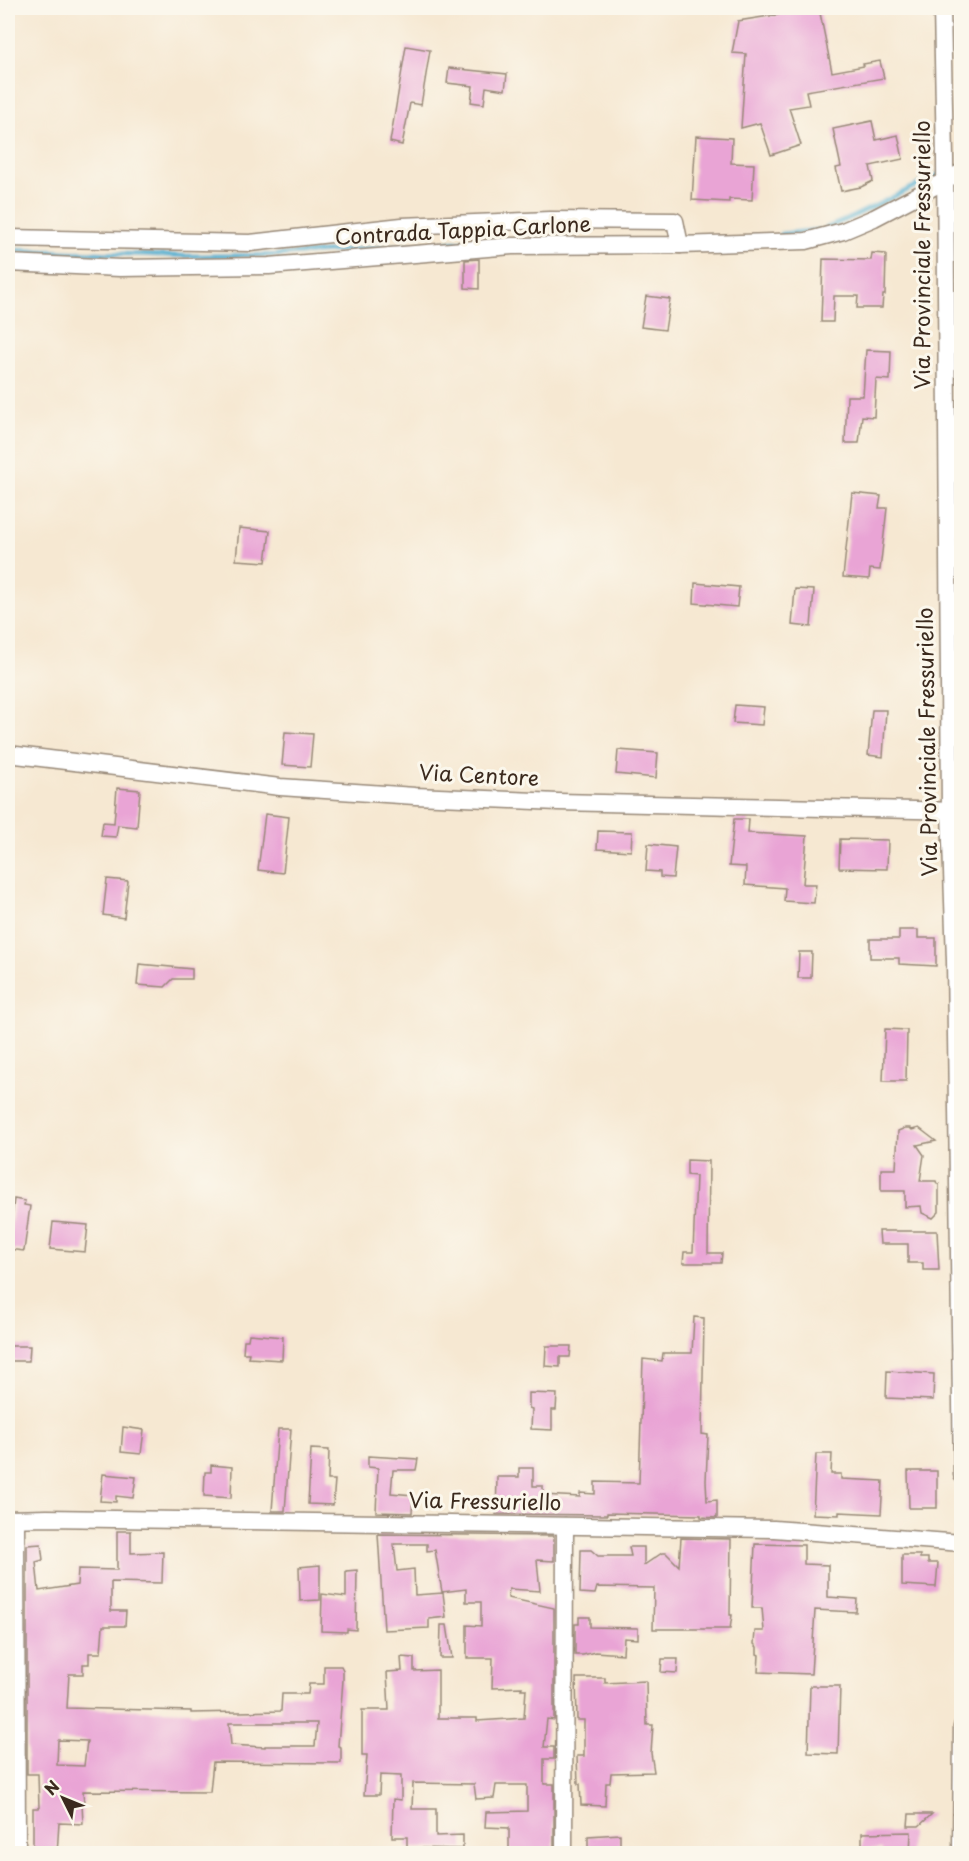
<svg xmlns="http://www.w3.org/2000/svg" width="969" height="1861" viewBox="0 0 969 1861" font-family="'Playpen Sans',sans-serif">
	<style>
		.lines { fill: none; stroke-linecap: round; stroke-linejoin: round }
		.stream { stroke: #51aed0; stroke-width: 4.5 }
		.building { fill: #e9a4d5; fill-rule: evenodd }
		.street-casing { stroke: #988978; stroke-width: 19 }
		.street { stroke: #fff; stroke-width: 16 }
		.labels { text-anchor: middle; stroke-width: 6; stroke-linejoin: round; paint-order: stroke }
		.street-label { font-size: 21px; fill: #3b2a1e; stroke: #fbf7ec }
	</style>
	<rect width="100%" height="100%" fill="#fbf7ec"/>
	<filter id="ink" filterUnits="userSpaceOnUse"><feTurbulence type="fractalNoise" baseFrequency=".0167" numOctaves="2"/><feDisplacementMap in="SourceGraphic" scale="12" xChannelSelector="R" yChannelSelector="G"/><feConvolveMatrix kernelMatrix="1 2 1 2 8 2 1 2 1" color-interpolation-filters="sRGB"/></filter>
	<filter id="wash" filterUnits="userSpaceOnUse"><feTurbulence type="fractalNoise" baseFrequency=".008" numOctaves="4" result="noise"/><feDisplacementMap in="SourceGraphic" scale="24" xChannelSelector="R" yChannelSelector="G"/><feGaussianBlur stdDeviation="1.35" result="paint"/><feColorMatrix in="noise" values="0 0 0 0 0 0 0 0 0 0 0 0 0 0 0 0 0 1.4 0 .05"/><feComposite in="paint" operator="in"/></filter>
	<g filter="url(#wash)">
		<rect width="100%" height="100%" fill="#f6e8d2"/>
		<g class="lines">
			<g class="stream">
				<polyline points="826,228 848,219 940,174"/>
				<polyline points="781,234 818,230"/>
				<polyline points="8,250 186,256 277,255 503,239"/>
			</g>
		</g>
		<g id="blocks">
			<g class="building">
				<polygon points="798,8 819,8 832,72 864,66 863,64 880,61 884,78 806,91 809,105 789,108 801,145 771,155 760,123 741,128 746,54 732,53 738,21 788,13 788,10"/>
				<polygon points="406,46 430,50 421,105 410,103 402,145 390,142"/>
				<polygon points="449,68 507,74 505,90 486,87 484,104 471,102 473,86 447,83"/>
				<polygon points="872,121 876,140 898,135 903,159 870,166 873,181 861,187 841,191 836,168 841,167 833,129"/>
				<polygon points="696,136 732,138 731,163 754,164 752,200 729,199 729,202 692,200"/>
				<polygon points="872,253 886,254 885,295 883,295 882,308 857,308 858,296 834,296 833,322 821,322 823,259 871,260"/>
				<polygon points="479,259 479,289 465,288 465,260"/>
				<polygon points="646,296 670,299 665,330 641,327"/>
				<polygon points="866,350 891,351 890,380 876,379 874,417 862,416 859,443 845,443 847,396 863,396"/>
				<polygon points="852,493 881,496 879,508 887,508 880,570 870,569 869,579 843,577"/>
				<polygon points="239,528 270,531 266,562 236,560"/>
				<polygon points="695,583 739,587 737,607 694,603"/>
				<polygon points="795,589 814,590 811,627 792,625"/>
				<polygon points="735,705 764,707 762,725 733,723"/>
				<polygon points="872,710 886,710 883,757 868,755"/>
				<polygon points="285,732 313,734 310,767 282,765"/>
				<polygon points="618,750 658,753 656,778 616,774"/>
				<polygon points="117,788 140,790 137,827 118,825 116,837 101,836 103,822 114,823"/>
				<polygon points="265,814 289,817 283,873 258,870"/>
				<polygon points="734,819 749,819 748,833 807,836 803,884 816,884 814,903 784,901 785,888 745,885 746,867 729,866"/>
				<polygon points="598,831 632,832 631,851 597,849"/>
				<polygon points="840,839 888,840 887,869 839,868"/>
				<polygon points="648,844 676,847 673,878 660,877 660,872 646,871"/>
				<polygon points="107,879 128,881 124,918 103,915"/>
				<polygon points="899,930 918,930 918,938 936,938 936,966 899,964 899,958 870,958 870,939 899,939"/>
				<polygon points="799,952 812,952 811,978 798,978"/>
				<polygon points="139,964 192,969 192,979 173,979 165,987 137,985"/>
				<polygon points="885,1029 907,1030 906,1081 883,1081"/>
				<polygon points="905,1128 910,1128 912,1130 919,1128 936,1141 917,1145 924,1155 920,1181 936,1181 937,1184 939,1184 939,1212 933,1218 922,1213 921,1206 905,1207 905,1191 881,1191 881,1169 896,1169 898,1131"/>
				<polygon points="687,1160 709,1161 708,1253 722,1253 721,1263 683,1263 684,1252 693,1252 696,1176 687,1175"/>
				<polygon points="14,1199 25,1201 24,1205 30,1206 24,1251 8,1249"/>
				<polygon points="53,1222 88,1225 85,1252 50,1249"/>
				<polygon points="879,1231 937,1231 939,1270 923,1270 923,1263 908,1263 908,1244 880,1244"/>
				<polygon points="694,1317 704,1318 702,1434 708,1435 706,1481 707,1501 717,1500 717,1518 701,1517 701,1515 607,1513 607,1515 496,1514 497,1477 519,1477 519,1468 533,1468 533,1486 543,1486 543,1495 580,1497 580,1493 595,1494 595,1482 639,1483 643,1359 662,1361 663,1353 692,1353"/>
				<polygon points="249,1334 283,1337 282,1360 248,1358 249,1353 243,1353 244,1340 248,1340"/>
				<polygon points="8,1346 30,1346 29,1361 8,1361"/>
				<polygon points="546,1346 571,1346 570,1357 560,1357 560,1367 545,1366"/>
				<polygon points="887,1371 934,1374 933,1400 886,1398"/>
				<polygon points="529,1393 557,1394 556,1410 552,1410 552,1430 531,1429 532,1409 529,1408"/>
				<polygon points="123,1427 144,1430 141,1454 121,1452"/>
				<polygon points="278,1429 291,1429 285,1511 272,1511"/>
				<polygon points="311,1449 329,1450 328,1480 335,1480 333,1505 308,1504"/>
				<polygon points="816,1454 832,1454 831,1474 841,1474 841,1479 883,1481 881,1514 839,1512 839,1515 813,1514"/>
				<polygon points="368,1456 418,1459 416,1470 393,1470 391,1493 413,1495 412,1513 376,1512 378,1468 368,1467"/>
				<polygon points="211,1465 232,1467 231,1498 204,1496 205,1472 211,1472"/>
				<polygon points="908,1471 937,1471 937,1508 909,1508"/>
				<polygon points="103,1474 136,1477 133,1498 116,1496 116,1502 100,1501"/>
				<path d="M117,1531H131V1553L163,1552L162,1583L111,1582V1611H126L125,1626H103L101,1653H89V1664H83V1674H69L67,1708L191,1711V1713L281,1711L282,1694H308L309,1684H324V1666H341L343,1670V1680L338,1746L341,1747V1763L213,1762L210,1792L83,1791L84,1803H82L83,1824L59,1823L57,1854H33V1808H39L38,1774H27V1545L41,1544L43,1560L36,1562L39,1591L77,1585L78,1569L117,1570ZM229,1723H317L315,1746H265V1747L231,1745ZM58,1740L87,1741L84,1766L57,1765Z"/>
				<polygon points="378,1534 554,1536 554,1561 537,1560 540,1591 509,1589 508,1598 554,1608 554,1720 547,1719 544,1747 554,1747 554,1759 544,1759 544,1784 554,1784 554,1850 509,1850 509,1828 485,1827 486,1812 527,1811 527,1785 496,1785 494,1798 476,1799 474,1784 413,1783 412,1809 436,1809 436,1836 463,1835 463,1849 407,1848 407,1837 392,1837 393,1799 401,1800 401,1776 380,1775 379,1795 364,1795 367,1755 362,1755 362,1710 389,1710 387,1672 402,1671 401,1657 414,1658 414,1671 438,1670 438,1718 477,1718 477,1721 524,1718 526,1689 521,1689 522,1687 492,1688 493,1658 467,1658 467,1625 481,1626 481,1602 466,1602 466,1589 442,1592 435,1550 427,1551 427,1544 394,1544 397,1571 414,1569 415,1595 443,1593 446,1617 429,1619 429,1628 384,1630"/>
				<polygon points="681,1538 731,1539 730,1615 732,1615 730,1629 653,1629 654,1588 597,1587 595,1594 580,1593 581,1550 591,1550 598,1556 631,1556 629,1547 644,1547 644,1565 662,1553 666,1553 679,1566"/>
				<polygon points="755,1544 804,1545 804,1564 828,1565 828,1597 857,1599 856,1612 815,1610 811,1674 758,1672 759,1655 757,1654 757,1647 754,1644 755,1631 764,1631 762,1608 752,1608"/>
				<polygon points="902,1555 920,1555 920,1558 928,1558 928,1563 938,1563 936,1587 902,1585"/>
				<polygon points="320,1565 320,1600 300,1601 299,1567"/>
				<polygon points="357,1570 356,1630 347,1629 347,1632 321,1631 322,1594 346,1597 346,1571"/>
				<polygon points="579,1617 590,1617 590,1627 638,1628 638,1639 624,1638 623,1654 595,1652 583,1655 575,1655 575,1624 579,1624"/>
				<polygon points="441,1625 447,1625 452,1658 440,1658"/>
				<polygon points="662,1659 678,1659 677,1673 661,1672"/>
				<polygon points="576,1678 605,1678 605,1683 646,1681 647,1725 653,1725 651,1753 654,1772 611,1773 610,1783 606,1783 605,1806 581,1805 580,1784 578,1784 577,1756 584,1756 584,1720 577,1720"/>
				<polygon points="810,1686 840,1686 838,1754 808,1753"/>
				<polygon points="909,1814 932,1814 919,1826 908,1826"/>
				<polygon points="911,1832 910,1854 882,1854 882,1849 862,1849 862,1833"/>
				<polygon points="620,1834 620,1854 588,1854 588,1836"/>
			</g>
		</g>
	</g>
	<g filter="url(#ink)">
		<use href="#blocks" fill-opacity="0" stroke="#988978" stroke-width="1.5"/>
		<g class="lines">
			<g class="street-casing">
				<g id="street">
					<polyline points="942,8 945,159 950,811 955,961 962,1475"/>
					<polyline points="8,238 250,243 402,226 549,220 675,221 680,245"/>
					<polyline points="8,263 120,268 269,266 512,246 680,245 806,241 843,231 874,218 962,172"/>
					<polyline points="8,754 280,787 415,796 558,802 961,811"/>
					<polyline points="8,1519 47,1518 774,1529 962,1543"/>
					<polyline points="16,1519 17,1854"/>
					<polyline points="564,1854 565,1526"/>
					<polyline points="961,1854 962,1726"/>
				</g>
			</g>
			<use href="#street" class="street"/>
		</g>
	</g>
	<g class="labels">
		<g class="street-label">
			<text transform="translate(463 231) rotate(-3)" y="7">Contrada Tappia Carlone</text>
			<text transform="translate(923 255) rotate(-90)" y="7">Via Provinciale Fressuriello</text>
			<text transform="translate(928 742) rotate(-91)" y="7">Via Provinciale Fressuriello</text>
			<text transform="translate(479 776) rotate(3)" y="7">Via Centore</text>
			<text transform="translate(485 1502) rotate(1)" y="7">Via Fressuriello</text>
		</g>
	</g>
	<rect width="969" height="1861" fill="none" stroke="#fbf7ec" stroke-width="30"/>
	<g transform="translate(63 1798) rotate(313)" stroke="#fbf7ec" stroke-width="4.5" paint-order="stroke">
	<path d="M0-4.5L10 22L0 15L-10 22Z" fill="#3b2a1e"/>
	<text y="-9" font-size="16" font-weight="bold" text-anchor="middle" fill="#3b2a1e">N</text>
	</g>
</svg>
